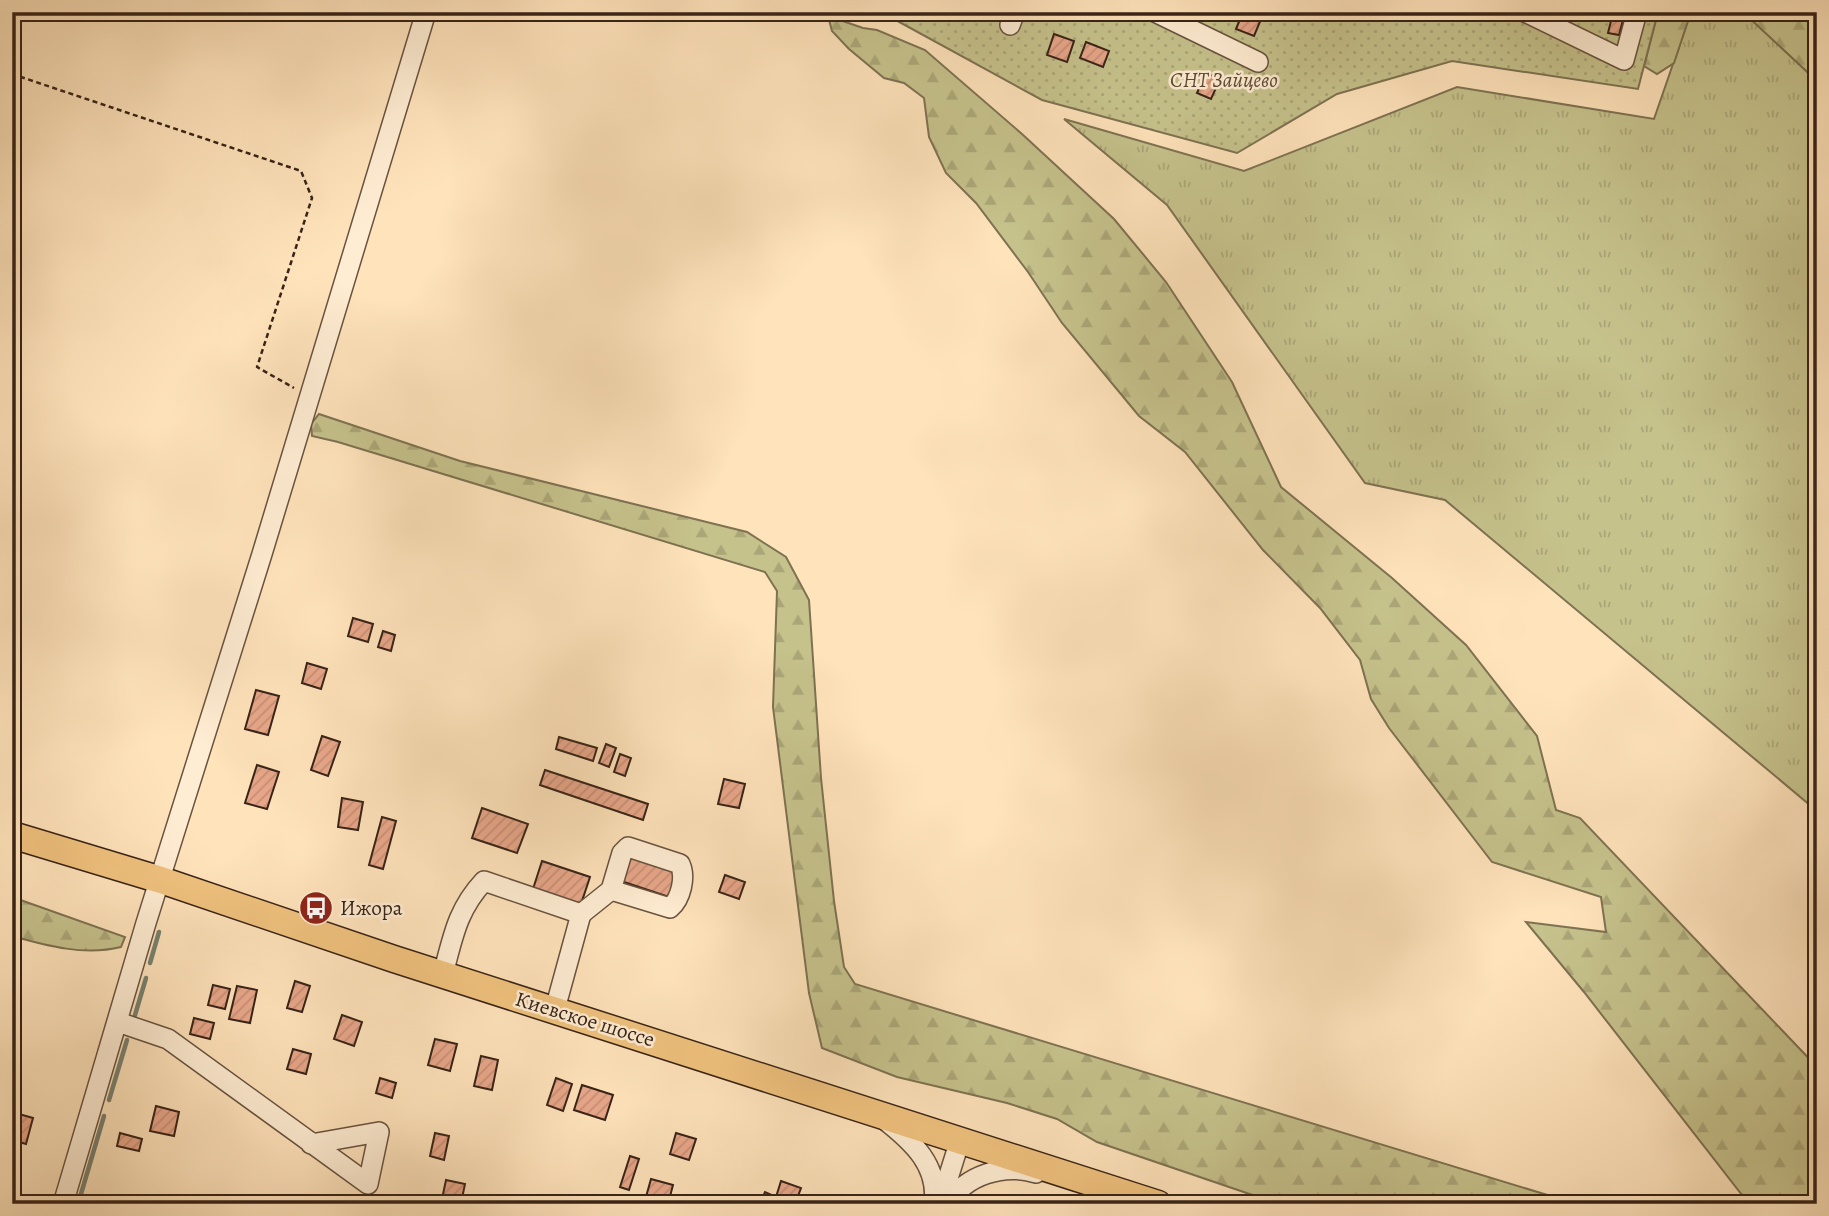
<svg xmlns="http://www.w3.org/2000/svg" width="1829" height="1216" viewBox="0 0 1829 1216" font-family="Alegreya,serif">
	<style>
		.grass { fill: url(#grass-tufts); stroke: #7e7252; stroke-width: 2 }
		.forest { fill: url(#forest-firs); stroke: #7e7252; stroke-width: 2 }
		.park { fill: url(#park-dots); stroke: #7e7252; stroke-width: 2 }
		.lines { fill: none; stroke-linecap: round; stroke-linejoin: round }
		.stream { stroke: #778170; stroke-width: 4.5 }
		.building { fill: url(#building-hatch); stroke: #372317; stroke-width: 2 }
		.minor-casing { stroke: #695340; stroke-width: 22 }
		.major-casing { stroke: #372317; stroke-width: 29 }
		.path { stroke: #372317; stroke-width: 2.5; stroke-dasharray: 5 3.5; stroke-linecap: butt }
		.minor { stroke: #ffedd3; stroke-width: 19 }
		.major { stroke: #f0c27e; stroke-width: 26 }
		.labels { text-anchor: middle; stroke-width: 5; stroke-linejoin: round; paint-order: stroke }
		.park-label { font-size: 21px; font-style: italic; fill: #5b4b34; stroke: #ffedd3 }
		.poi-label { font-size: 21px; fill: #372317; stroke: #ffedd3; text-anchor: start }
		.street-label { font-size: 21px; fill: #372317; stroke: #ffedd3 }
	</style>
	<defs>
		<pattern id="grass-tufts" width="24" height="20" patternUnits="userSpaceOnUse" patternTransform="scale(1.75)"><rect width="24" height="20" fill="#c6c28c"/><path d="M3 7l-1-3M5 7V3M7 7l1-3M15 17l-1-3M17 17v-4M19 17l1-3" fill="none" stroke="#aba678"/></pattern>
		<pattern id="forest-firs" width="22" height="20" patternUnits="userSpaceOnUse" patternTransform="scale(1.75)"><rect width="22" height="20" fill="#c6c28c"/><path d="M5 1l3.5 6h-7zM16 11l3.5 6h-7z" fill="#aba678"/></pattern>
		<pattern id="park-dots" width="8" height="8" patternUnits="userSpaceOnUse" patternTransform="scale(1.75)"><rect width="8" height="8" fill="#c6c28c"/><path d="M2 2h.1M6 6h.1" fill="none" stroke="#aba678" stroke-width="1.8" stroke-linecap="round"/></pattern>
		<pattern id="building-hatch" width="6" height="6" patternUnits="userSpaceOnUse" patternTransform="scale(1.75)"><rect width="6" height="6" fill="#e8a78a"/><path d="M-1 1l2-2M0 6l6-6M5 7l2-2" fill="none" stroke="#c88f76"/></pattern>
	</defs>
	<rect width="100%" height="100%" fill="#ffe3bb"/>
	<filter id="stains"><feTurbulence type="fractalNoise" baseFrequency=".00286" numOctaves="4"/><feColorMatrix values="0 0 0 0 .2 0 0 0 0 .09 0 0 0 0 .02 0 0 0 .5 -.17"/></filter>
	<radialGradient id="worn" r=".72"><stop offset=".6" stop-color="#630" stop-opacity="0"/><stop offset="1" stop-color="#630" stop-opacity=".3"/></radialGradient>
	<polygon class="grass" points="1691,12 1743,12 1817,81 1817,811 1445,500 1365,483 1167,205 1064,119 1244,171 1457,87 1654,119"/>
	<g class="forest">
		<polygon points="1658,12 1691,12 1674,63 1657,74 1644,66"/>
		<polygon points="1743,12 1817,12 1817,81"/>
		<polygon points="828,16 863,28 877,30 925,50 1022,134 1114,219 1166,282 1232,382 1281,487 1392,578 1466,645 1537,736 1556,810 1580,818 1817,1067 1817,1204 1749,1204 1584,992 1526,922 1606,932 1601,897 1492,862 1389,728 1371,699 1360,660 1320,608 1263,550 1185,452 1139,416 1062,323 1028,272 976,203 946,173 929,137 924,98 904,83 884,78 849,49 832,31"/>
		<polygon points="319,414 460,461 747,532 786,557 809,600 821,778 834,901 844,967 855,984 1577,1204 1279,1204 1097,1142 1057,1119 1007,1103 897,1077 822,1048 809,993 773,707 777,591 765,572 338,442 312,436 311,424"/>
		<path d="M12,897L125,937L121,947C84,956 48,946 12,936Z"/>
	</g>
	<polygon class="park" points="881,12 1658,12 1638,89 1452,61 1337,94 1237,153 1042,100"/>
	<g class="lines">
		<g class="stream">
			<polyline points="150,963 159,932"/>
			<polyline points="135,1015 146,978"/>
			<polyline points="109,1100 127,1040"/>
			<polyline points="78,1204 104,1116"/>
		</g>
	</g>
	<g class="building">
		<polygon points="1243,12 1264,12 1254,36 1236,29"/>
		<polygon points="1612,17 1623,20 1619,35 1608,33"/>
		<polygon points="1054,34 1074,41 1067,62 1047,55"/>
		<polygon points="1086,42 1109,51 1103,67 1080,58"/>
		<polygon points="1206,73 1220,79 1211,99 1197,93"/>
		<polygon points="353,618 373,624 368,642 348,636"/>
		<polygon points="383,631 395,635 391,651 378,647"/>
		<polygon points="307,663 327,669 321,689 302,683"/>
		<polygon points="256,690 279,696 268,735 245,729"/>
		<polygon points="322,736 340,742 328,776 311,770"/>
		<polygon points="559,737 597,748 593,761 556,749"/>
		<polygon points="606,744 616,748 609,767 599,763"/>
		<polygon points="620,754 631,758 625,776 614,772"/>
		<polygon points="257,765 279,772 267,809 245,803"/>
		<polygon points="545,770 648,804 643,820 540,785"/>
		<polygon points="724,779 745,784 739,808 718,804"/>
		<polygon points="342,798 363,802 358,830 338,827"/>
		<polygon points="482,808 528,824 517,853 472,838"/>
		<polygon points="382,817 396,821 383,869 369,865"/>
		<polygon points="631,854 678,869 669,897 621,881"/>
		<polygon points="542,861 590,877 581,904 533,889"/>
		<polygon points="725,875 745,882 739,899 719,892"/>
		<polygon points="295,981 310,986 302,1012 287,1008"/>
		<polygon points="213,985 230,989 225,1009 208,1005"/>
		<polygon points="237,986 257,990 250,1023 229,1019"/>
		<polygon points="342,1015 362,1022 354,1046 334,1039"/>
		<polygon points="194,1018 214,1023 210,1039 190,1034"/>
		<polygon points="435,1039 457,1044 450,1071 428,1065"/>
		<polygon points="293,1049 311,1054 306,1074 287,1069"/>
		<polygon points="481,1056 498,1060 492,1090 474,1086"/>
		<polygon points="380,1078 396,1083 392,1098 376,1093"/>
		<polygon points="556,1078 572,1084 563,1111 547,1105"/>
		<polygon points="582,1085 613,1095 605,1120 574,1110"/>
		<polygon points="156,1106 179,1112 174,1136 150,1131"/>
		<polygon points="12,1112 33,1118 26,1144 12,1140"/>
		<polygon points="120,1133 142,1139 139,1151 117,1146"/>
		<polygon points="435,1133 449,1136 444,1160 430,1156"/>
		<polygon points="676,1133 696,1139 689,1160 670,1154"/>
		<polygon points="630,1156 639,1159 629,1190 620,1187"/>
		<polygon points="651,1179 673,1185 668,1204 644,1204"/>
		<polygon points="446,1180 465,1184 461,1203 442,1199"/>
		<polygon points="781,1181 801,1188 795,1204 760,1204 765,1192 776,1197"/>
	</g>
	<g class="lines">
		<g class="minor-casing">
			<g id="minor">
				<polyline points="1155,12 1258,62"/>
				<polyline points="1525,12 1624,60 1637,12"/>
				<polyline points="1010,25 1015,12"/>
				<path d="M443,974C453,937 457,910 484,881L581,914L611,890L670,908C681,899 686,877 680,864L628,847L622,853L611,890"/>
				<polyline points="555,1009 581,914"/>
				<polyline points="118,1022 168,1039 368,1184 379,1132 311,1144"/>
				<path d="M885,1120C913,1142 939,1166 934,1204"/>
				<polyline points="63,1204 146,923 262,554 426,12"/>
				<polyline points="940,1204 960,1140"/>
				<path d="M948,1204C965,1175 1004,1163 1036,1173"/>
			</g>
		</g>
		<g class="major-casing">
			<polyline id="major" points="12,835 161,880 394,959 1158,1204"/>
		</g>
		<polyline class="path" points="12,74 301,171 312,198 257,367 294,388"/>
		<use href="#minor" class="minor"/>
		<use href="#major" class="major"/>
	</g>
	<defs>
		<g id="bus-disc" transform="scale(1.75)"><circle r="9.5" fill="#8f2418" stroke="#ffedd3"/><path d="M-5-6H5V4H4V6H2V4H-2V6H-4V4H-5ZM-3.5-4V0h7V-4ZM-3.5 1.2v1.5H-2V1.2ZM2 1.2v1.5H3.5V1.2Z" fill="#fff"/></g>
	</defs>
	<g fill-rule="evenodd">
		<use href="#bus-disc" x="316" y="908"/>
	</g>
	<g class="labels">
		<g class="park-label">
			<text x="1224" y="87">СНТ Зайцево</text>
		</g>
		<g class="poi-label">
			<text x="340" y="915">Ижора</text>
		</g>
		<g class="street-label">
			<text transform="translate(585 1019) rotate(17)" y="7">Киевское шоссе</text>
		</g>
	</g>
	<rect width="1829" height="1216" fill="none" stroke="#ffe3bb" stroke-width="42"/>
	<rect x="14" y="14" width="1801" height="1188" fill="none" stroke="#372317" stroke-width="3.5"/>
	<rect x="21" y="21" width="1787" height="1174" fill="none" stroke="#372317" stroke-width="2"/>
	<rect width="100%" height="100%" filter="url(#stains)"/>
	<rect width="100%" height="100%" fill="url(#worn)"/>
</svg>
